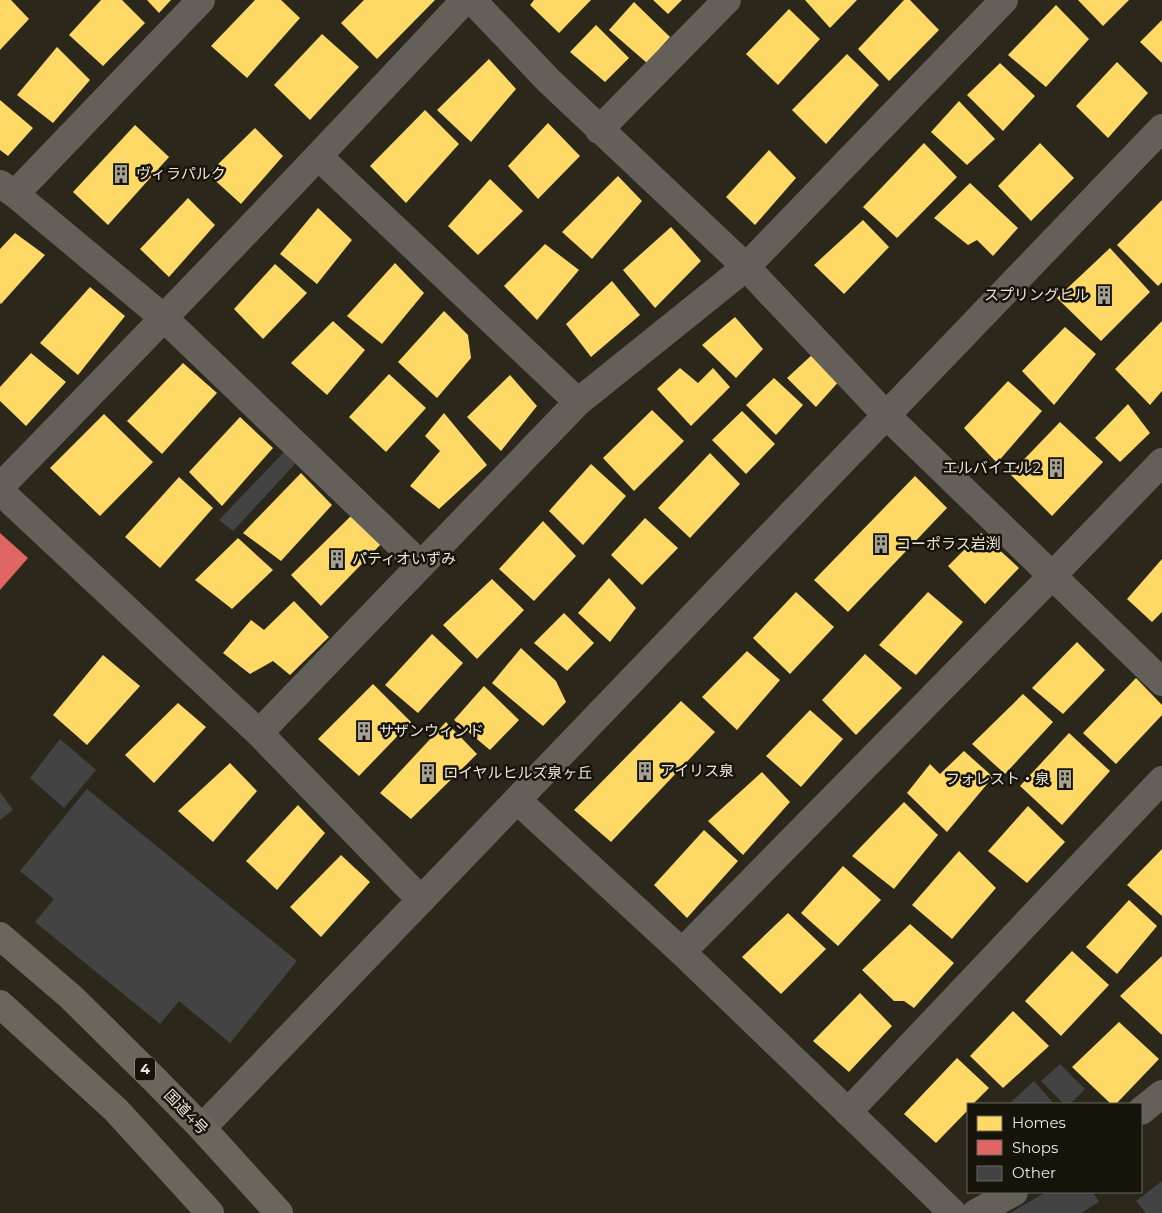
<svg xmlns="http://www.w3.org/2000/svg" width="1162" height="1213" viewBox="0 0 1162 1213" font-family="Montserrat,'Noto Sans JP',sans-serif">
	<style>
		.homes { fill: #ffd966 }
		.shops { fill: #e06666 }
		.building { fill: #444343 }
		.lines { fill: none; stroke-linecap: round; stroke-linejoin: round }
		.minor { stroke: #645f59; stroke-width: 28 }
		.highway { stroke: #6b655c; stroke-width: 28 }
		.labels { text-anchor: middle; stroke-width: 5; stroke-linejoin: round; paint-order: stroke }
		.shield { fill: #16130a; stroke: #aaa69a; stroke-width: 1 }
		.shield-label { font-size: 14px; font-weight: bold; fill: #e9e5d8 }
		.poi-label { font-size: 15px; fill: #e9e5d8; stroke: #16130a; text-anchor: start }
		.street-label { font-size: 15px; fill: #e9e5d8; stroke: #16130a }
	</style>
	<rect width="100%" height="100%" fill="#2b281b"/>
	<g class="homes">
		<polygon points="0,0 11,0 29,19 0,50"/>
		<polygon points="101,0 122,0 145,23 103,66 69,35"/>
		<polygon points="147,0 171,0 159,13"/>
		<polygon points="255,0 281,0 300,18 247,78 211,46"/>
		<polygon points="364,0 435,0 377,59 341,23"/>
		<polygon points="534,0 591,0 559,33 530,5"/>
		<polygon points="653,0 682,0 668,14"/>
		<polygon points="805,0 857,0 830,28"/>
		<polygon points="904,0 910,0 939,30 889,81 858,49"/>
		<polygon points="1078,0 1129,0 1103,26"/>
		<polygon points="634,2 670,37 647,63 609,30"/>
		<polygon points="1056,5 1089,39 1046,87 1008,55"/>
		<polygon points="789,9 820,39 778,85 746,54"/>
		<polygon points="1162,20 1162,63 1140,42"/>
		<polygon points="596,25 629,58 605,82 570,52"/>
		<polygon points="322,34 359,67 310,120 274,85"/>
		<polygon points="57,47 90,80 53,123 17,95"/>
		<polygon points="847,54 879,85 826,144 792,110"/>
		<polygon points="489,59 516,89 471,142 437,110"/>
		<polygon points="1117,62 1148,93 1108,138 1076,106"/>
		<polygon points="1000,63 1035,96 1003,131 967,95"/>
		<polygon points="0,100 33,128 8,156 0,150"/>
		<polygon points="959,101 995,139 967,165 931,132"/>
		<polygon points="425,110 459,144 406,203 370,166"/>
		<polygon points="548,123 580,156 538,199 508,166"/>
		<polygon points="135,125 169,157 108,225 73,192"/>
		<polygon points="255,128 283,156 241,204 208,174"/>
		<polygon points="924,143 957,177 897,238 863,207"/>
		<polygon points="1040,143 1074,178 1031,221 998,186"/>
		<polygon points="769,150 796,178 755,225 726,197"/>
		<polygon points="618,176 642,201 592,259 562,232"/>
		<polygon points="490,179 523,211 478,255 448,226"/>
		<polygon points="970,183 1018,228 993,256 977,240 968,245 934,218"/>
		<polygon points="188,198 215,225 169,277 140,249"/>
		<polygon points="1162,200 1162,282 1158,286 1117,245"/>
		<polygon points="318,208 352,240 317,284 280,254"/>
		<polygon points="863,220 889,247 844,294 814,265"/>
		<polygon points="671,227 701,261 655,308 623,270"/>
		<polygon points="15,233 45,255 1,304 0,303 0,249"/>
		<polygon points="545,244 579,270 537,320 504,286"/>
		<polygon points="1110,248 1150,292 1101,341 1057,298"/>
		<polygon points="395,263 424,293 382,344 347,316"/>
		<polygon points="275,264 307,293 263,339 234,309"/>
		<polygon points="612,281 640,315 591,357 566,324"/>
		<polygon points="90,287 125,316 78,375 40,343"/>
		<polygon points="444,311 468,335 471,358 437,398 398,362"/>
		<polygon points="735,317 763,349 736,378 702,345"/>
		<polygon points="333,321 365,350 327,395 291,363"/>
		<polygon points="1162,321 1162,391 1150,405 1115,369"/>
		<polygon points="1065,327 1096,354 1054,405 1022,371"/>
		<polygon points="31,353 66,382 26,426 0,401 0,387"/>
		<polygon points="814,353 841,379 816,407 787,378"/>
		<polygon points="183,363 217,393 162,454 127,421"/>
		<polygon points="680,368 698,383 713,368 730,387 691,426 657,389"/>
		<polygon points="389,374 426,408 386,452 349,417"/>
		<polygon points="510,375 537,406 501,451 467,417"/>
		<polygon points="774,378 803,405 776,435 746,405"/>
		<polygon points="1008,381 1042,411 997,463 964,428"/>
		<polygon points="1128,404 1150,433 1120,462 1095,438"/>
		<polygon points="652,410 684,441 634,491 603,458"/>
		<polygon points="742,411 775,444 746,474 712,440"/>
		<polygon points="444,413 487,465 439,509 410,486 440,451 425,436"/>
		<polygon points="104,414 153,462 100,516 50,468"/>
		<polygon points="240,417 273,448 222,506 189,472"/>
		<polygon points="1060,422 1103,462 1052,516 1010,474"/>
		<polygon points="710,453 740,484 690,538 658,508"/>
		<polygon points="591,464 626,496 583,545 549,511"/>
		<polygon points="301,473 332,505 281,561 243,533"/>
		<polygon points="915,476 947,508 848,612 814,580"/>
		<polygon points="179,477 213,508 160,568 125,537"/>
		<polygon points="354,513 382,543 321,606 291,575"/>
		<polygon points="645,518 678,548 642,585 611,555"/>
		<polygon points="543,521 576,556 534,601 499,569"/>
		<polygon points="981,533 1019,568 985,604 948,566"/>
		<polygon points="238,538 273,570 232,609 195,580"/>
		<polygon points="1162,559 1162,612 1152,622 1127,599"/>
		<polygon points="609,578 636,608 610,642 578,613"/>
		<polygon points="492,579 524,610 477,659 443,625"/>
		<polygon points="796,592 834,627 790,674 753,638"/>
		<polygon points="928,592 963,622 916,675 879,645"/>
		<polygon points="294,601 329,637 290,675 273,661 250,674 223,653 251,620 264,630"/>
		<polygon points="564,613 594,643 567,671 534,643"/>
		<polygon points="432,634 463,663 418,713 385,685"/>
		<polygon points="1077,642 1105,670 1063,714 1032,688"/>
		<polygon points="521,648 556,681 566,702 543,726 492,683"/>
		<polygon points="747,651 780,680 737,730 702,697"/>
		<polygon points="865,654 902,688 856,735 822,700"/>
		<polygon points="103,655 140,686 87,745 53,715"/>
		<polygon points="1136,678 1162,705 1162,715 1116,764 1083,733"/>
		<polygon points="373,684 411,722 359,776 318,739"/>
		<polygon points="484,686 519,720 490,750 454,720"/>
		<polygon points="1023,694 1053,722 1005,774 972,744"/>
		<polygon points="681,701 715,732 611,842 574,810"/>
		<polygon points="178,703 206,727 154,783 125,755"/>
		<polygon points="810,710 843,739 801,787 766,756"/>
		<polygon points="446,722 477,754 411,819 380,793"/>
		<polygon points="1069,733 1110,771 1062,825 1020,786"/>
		<polygon points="964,751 993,777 947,832 907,793 930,764 940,774"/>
		<polygon points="230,763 257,791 213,842 178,811"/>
		<polygon points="762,772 790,802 743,855 708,821"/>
		<polygon points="904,802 938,835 894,889 852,856"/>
		<polygon points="298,805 325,833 277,890 246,861"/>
		<polygon points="1028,806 1065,842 1027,883 988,851"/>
		<polygon points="704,830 738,861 687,918 654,885"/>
		<polygon points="1162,849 1162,916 1127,885"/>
		<polygon points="959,851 996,888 952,939 912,905"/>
		<polygon points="341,855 370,882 321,937 290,907"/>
		<polygon points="843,866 881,900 838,946 801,913"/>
		<polygon points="1129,900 1157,926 1117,974 1086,947"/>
		<polygon points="788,913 826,949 781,994 742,957"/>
		<polygon points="910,924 954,963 914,1008 904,1001 894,1001 862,970"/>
		<polygon points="1072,951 1109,985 1061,1036 1025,1001"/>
		<polygon points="1162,956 1162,1035 1120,996"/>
		<polygon points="860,993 892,1026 849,1072 813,1041"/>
		<polygon points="1013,1011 1049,1046 1003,1088 970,1056"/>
		<polygon points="1119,1022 1159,1059 1116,1104 1111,1104 1072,1067"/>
		<polygon points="957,1058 989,1088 973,1104 968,1104 968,1110 936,1143 904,1114"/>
	</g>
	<polygon class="shops" points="0,533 28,558 0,590"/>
	<g class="building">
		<polygon points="284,452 295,464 233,531 219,520"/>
		<polygon points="60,739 96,770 64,808 30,778"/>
		<polygon points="87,789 297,961 230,1043 179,1001 160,1024 35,922 54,899 20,871"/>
		<polygon points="0,792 13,810 0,820"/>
		<polygon points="1060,1064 1085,1089 1070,1104 1064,1104 1041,1081"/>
		<polygon points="1034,1081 1054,1104 1009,1104"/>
		<polygon points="1162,1181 1162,1213 1146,1213 1136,1201"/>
		<polygon points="1046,1192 1093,1192 1099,1202 1081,1213 1010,1213"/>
	</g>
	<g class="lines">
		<g class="minor">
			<polyline points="472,0 548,80 746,267 886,415 1162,682"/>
			<polyline points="599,130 727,0"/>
			<polyline points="319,157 578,402"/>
			<polyline points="0,184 15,194 165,319 421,565"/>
			<polyline points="15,194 201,0"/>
			<path d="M0,487C157,326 312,164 465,0"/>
			<polyline points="0,491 259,733 421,900"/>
			<polyline points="259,733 578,402 746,267 1004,0"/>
			<polyline points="517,800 682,952 953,1213"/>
			<polyline points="682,952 1052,576 1162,462"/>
			<polyline points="1141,1111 1162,1094"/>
			<polyline points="848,1112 1162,780"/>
			<polyline points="202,1128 1162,128"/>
			<polyline points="976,1213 1014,1192"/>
		</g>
		<g class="highway">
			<polyline points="0,936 71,997 154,1079 202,1128 279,1213"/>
			<polyline points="0,1004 116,1110 210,1213"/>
		</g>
	</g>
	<defs>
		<g id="building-bare" transform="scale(1.5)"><path d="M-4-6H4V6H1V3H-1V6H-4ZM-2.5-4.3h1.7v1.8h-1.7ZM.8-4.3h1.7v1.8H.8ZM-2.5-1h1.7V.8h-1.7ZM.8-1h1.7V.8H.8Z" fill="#a6a396" stroke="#16130a" stroke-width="2.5" paint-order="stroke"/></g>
	</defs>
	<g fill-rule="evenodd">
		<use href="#building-bare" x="121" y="174"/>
		<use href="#building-bare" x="1104" y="295"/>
		<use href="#building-bare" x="1056" y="468"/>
		<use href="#building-bare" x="881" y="544"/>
		<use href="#building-bare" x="337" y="559"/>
		<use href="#building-bare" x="364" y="731"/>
		<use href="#building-bare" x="645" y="771"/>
		<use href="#building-bare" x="428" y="773"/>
		<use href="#building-bare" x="1065" y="779"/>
	</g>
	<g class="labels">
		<rect class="shield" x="135" y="1057.5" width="20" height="23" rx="4"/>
		<g class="shield-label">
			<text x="145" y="1074">4</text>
		</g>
		<g class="poi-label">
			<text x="136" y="179">ヴィラパルク</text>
			<text x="1089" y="300" text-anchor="end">スプリングヒル</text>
			<text x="1041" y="473" text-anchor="end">エルバイエル2</text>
			<text x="896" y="549">コーポラス岩渕</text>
			<text x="352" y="564">パティオいずみ</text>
			<text x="379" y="736">サザンウィンド</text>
			<text x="660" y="776">アイリス泉</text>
			<text x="443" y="778">ロイヤルヒルズ泉ヶ丘</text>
			<text x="1050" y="784" text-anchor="end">フォレスト・泉</text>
		</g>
		<g class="street-label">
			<text transform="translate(186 1112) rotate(46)" y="5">国道4号</text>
		</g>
	</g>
	<rect x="967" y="1103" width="175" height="90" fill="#16130a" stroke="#6a675c"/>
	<rect x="977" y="1116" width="25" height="15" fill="#ffd966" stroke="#6a675c"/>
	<text x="1012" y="1128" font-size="15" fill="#e9e5d8">Homes</text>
	<rect x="977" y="1140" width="25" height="15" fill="#e06666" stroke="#6a675c"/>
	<text x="1012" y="1153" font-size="15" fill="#e9e5d8">Shops</text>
	<rect x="977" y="1166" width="25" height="15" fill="#444343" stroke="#6a675c"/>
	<text x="1012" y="1178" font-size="15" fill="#e9e5d8">Other</text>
</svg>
